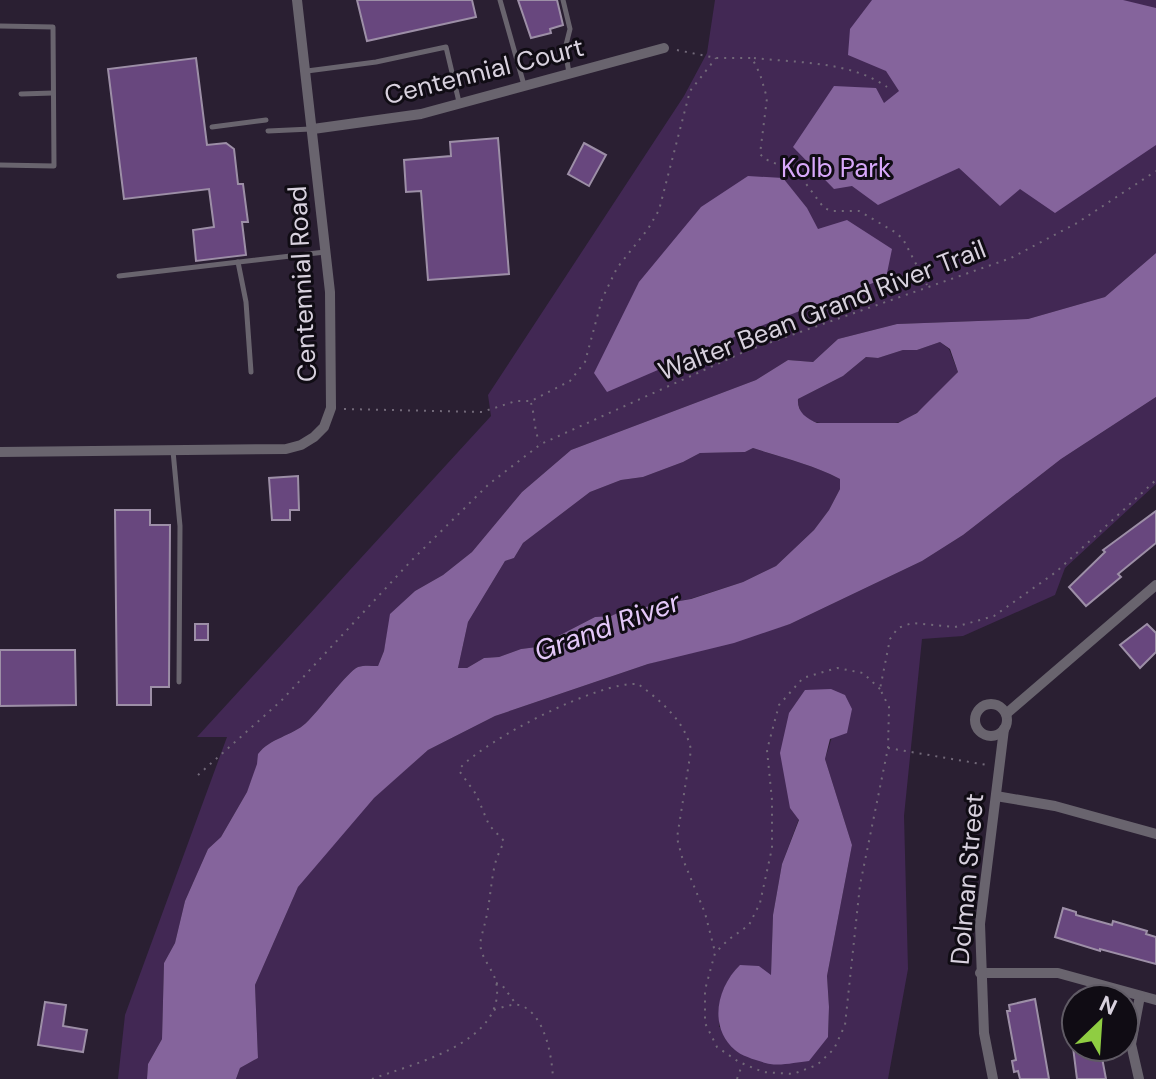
<svg xmlns="http://www.w3.org/2000/svg" width="1156" height="1079" viewBox="0 0 1156 1079" font-family="'DM Sans',sans-serif">
	<style>
		.green { fill: #422854; fill-rule: evenodd }
		.water { fill: #85649c; fill-rule: evenodd }
		.building { fill: #68477e; stroke: #9d8fa7; stroke-width: 2 }
		.lines { fill: none; stroke-linecap: round; stroke-linejoin: round }
		.path { stroke: #726979; stroke-width: 2; stroke-dasharray: 2 6; stroke-linecap: butt }
		.lane { stroke: #69646e; stroke-width: 5 }
		.street { stroke: #69646e; stroke-width: 10 }
		.labels { text-anchor: middle; stroke-width: 6; stroke-linejoin: round; paint-order: stroke }
		.street-label { font-size: 26px; fill: #d8d1de; stroke: #100c14 }
		.park-label { font-size: 26px; fill: #d8a8fa; stroke: #100c14 }
		.water-label { font-size: 28px; font-style: italic; fill: #e4c8f9; stroke: #100c14 }
	</style>
	<rect width="100%" height="100%" fill="#2a1f32"/>
	<g class="green">
		<path d="M715,0H1156V253L1105,297L1028,319L897,324L838,339L813,362L788,360L756,380L571,450L522,492L472,552L443,575L415,591L391,614L384,651L378,666C372,666 364,665 358,667C347,672 319,711 306,723C292,736 270,738 258,754V764L247,792L221,837L208,849L185,901L175,943L164,963L162,1039L148,1064L147,1079H118L125,1015L227,737H197L491,416L488,395L684,96L707,53Z"/>
		<path d="M940,342L949,349L958,372C941,391 925,411 902,421C890,426 877,423 864,423C843,422 798,433 798,399L843,376L866,357L878,358L903,350H917Z"/>
		<path d="M1156,397V484L1065,568L1055,595L963,636L922,639L904,816L908,969L888,1079H236L240,1068L258,1058L255,985L298,887L339,828L428,750L495,716L648,664L790,624L922,561L963,535L1061,459ZM845,696L825,759L852,845L827,976L829,1007L828,1037L719,1027C719,1001 721,984 740,966H759L771,977L773,915L782,864Z"/>
		<path d="M753,448C785,459 809,463 840,479V489L829,510L814,530L776,566L743,582L690,599L622,611L611,616L595,617L537,647L521,649L499,657L484,658L467,668H458L468,622L505,561L514,558L523,543L590,492L621,480L643,477L683,462L700,453L745,452Z"/>
	</g>
	<g class="water">
		<polygon points="872,0 1123,0 1156,8 1156,145 1055,213 1020,189 1000,206 959,168 878,205 852,186 834,189 793,147 834,86 876,88 884,103 899,91 886,71 848,55 850,29"/>
		<polygon points="748,176 783,178 807,208 818,229 847,220 892,249 886,278 748,331 607,392 594,373 639,282 701,207"/>
		<path d="M1156,253V397L1061,459L963,535L922,561L790,624L734,643L648,664L495,716L428,750L374,798L298,887L255,985L258,1058L240,1068L236,1079H147L148,1064L162,1039L164,963L175,943L185,901L208,849L221,837L247,792L257,764L258,754C270,738 292,736 306,723C319,711 347,672 358,667C364,665 372,666 378,666L384,651L390,614L415,591L443,575L472,552L522,492L571,450L756,380L788,360L813,362L838,339L897,324L1028,319L1105,297ZM940,342L950,349L958,372L917,413L898,423H817C806,418 797,412 798,399L843,376L866,357L878,358L903,350H917ZM753,448C783,458 812,464 840,479V489L829,510L814,530L776,566L743,582L691,599L622,611L611,616L595,617L537,647L521,649L499,657L484,658L467,668H458L468,622L505,561L514,558L523,543L590,492L621,480L643,477L683,462L700,453L745,452Z"/>
		<path d="M831,689L845,695L852,709L847,733L830,739L825,759L852,845L827,976L829,1007L828,1037L809,1061C797,1062 782,1066 770,1064C761,1062 741,1056 735,1050C708,1027 717,987 740,965L759,966L771,975L773,915L782,864L799,820L790,808L780,753L789,713L805,690Z"/>
	</g>
	<g class="building">
		<polygon points="357,0 472,0 476,17 367,41"/>
		<polygon points="518,0 557,0 563,25 550,29 551,33 531,38"/>
		<polygon points="196,58 207,145 226,143 234,149 238,184 243,184 248,222 242,222 246,255 196,261 193,230 214,227 209,189 124,199 108,69"/>
		<polygon points="498,138 509,274 428,280 421,191 406,192 404,160 451,156 450,142"/>
		<polygon points="584,143 606,155 589,186 568,174"/>
		<polygon points="298,476 299,510 290,510 290,520 272,520 269,478"/>
		<polygon points="115,510 150,510 150,525 170,525 169,687 151,687 151,705 117,705"/>
		<polygon points="1156,511 1156,543 1118,574 1121,577 1086,606 1069,587 1105,552 1103,550"/>
		<rect x="195" y="624" width="13" height="16"/>
		<polygon points="1147,624 1156,633 1156,652 1140,668 1120,645"/>
		<polygon points="0,650 75,650 76,705 0,706"/>
		<polygon points="1063,908 1076,912 1076,915 1112,925 1113,921 1147,931 1146,934 1156,937 1156,964 1100,949 1100,951 1055,937"/>
		<polygon points="1035,999 1049,1079 1020,1079 1018,1071 1014,1072 1012,1061 1016,1060 1007,1011 1010,1011 1009,1005"/>
		<polygon points="45,1002 66,1005 63,1026 87,1030 83,1052 38,1045"/>
		<polygon points="1073,1047 1100,1047 1106,1079 1077,1079"/>
	</g>
	<g class="lines">
		<g class="path">
			<polyline points="677,50 716,58 752,58 760,74 767,98 760,154 765,159 798,173 824,208 832,211 859,211 895,232 903,239 927,285"/>
			<path d="M754,58C798,63 850,61 887,87"/>
			<path d="M531,403C535,415 534,433 540,442"/>
			<polyline points="344,409 482,412 516,401 531,401 570,381 585,362 602,299 617,268 648,229 659,210 690,91 716,58"/>
			<polyline points="880,689 863,673 837,668 803,678 779,705 767,750 772,800 772,848 760,903 749,925 728,940 715,953 705,990 705,1023 717,1047 739,1062 763,1072 793,1074 817,1065 834,1049 845,1025 860,885 888,748 889,707 880,689 890,639 898,628 912,623 955,627 994,616 1056,572 1156,480"/>
			<polyline points="888,748 987,765"/>
			<polyline points="198,775 281,701 411,561 489,484 541,444 746,351 1011,258 1077,223 1156,171"/>
			<polyline points="496,983 502,985 516,1004"/>
			<path d="M494,1010C504,1007 516,1001 526,1008C546,1021 552,1057 553,1079"/>
			<path d="M372,1079C412,1064 501,1044 497,988C496,972 484,963 481,949C479,943 482,936 483,930C490,908 490,886 495,864C497,856 501,849 504,841L489,825L476,794L460,772V768C487,739 599,681 638,684C660,700 686,722 691,750L677,838L682,857L705,913L715,952"/>
			<polyline points="737,1079 742,1065"/>
		</g>
		<g class="lane">
			<polyline points="500,0 524,85"/>
			<polyline points="563,0 570,29 565,49 569,73"/>
			<polyline points="0,26 53,27 54,166 0,165"/>
			<polyline points="307,71 376,62 446,47 459,102"/>
			<polyline points="21,94 53,93"/>
			<polyline points="212,127 266,120"/>
			<polyline points="268,131 311,129"/>
			<polyline points="238,262 246,302 251,372"/>
			<polyline points="119,276 325,252"/>
			<polyline points="173,451 180,526 179,682"/>
		</g>
		<g class="street">
			<polyline points="313,129 421,114 664,48"/>
			<polyline points="0,452 286,449 301,445 314,437 324,427 331,408 330,292 297,0"/>
			<circle cx="991" cy="720" r="16"/>
			<polyline points="1006,714 1156,585"/>
			<polyline points="996,796 1055,806 1156,834"/>
			<polyline points="980,973 1058,973 1156,1000"/>
			<polyline points="993,1079 984,1033 980,924 1004,729"/>
			<polyline points="1139,1079 1131,1044 1140,996"/>
		</g>
	</g>
	<g class="labels">
		<g class="street-label">
			<text transform="translate(484 71) rotate(-14)" y="9">Centennial Court</text>
			<text transform="translate(302 284) rotate(-93)" y="9">Centennial Road</text>
			<text transform="translate(822 310) rotate(-21)" y="9">Walter Bean Grand River Trail</text>
			<text transform="translate(967 879) rotate(-85)" y="9">Dolman Street</text>
		</g>
		<g class="park-label">
			<text x="836" y="177">Kolb Park</text>
		</g>
		<g class="water-label">
			<text transform="translate(607 626) rotate(-20)" y="10">Grand River</text>
		</g>
	</g>
	<g transform="translate(1100 1023) rotate(25)"><circle r="38" fill="#100c14" stroke="#605b65" stroke-width="2"/>
	<path d="M0-6L14 30L0 20L-14 30Z" fill="#8fcd42"/>
	<text y="-12" font-size="22" font-weight="bold" text-anchor="middle" fill="#d8d1de">N</text>
	</g>
</svg>
